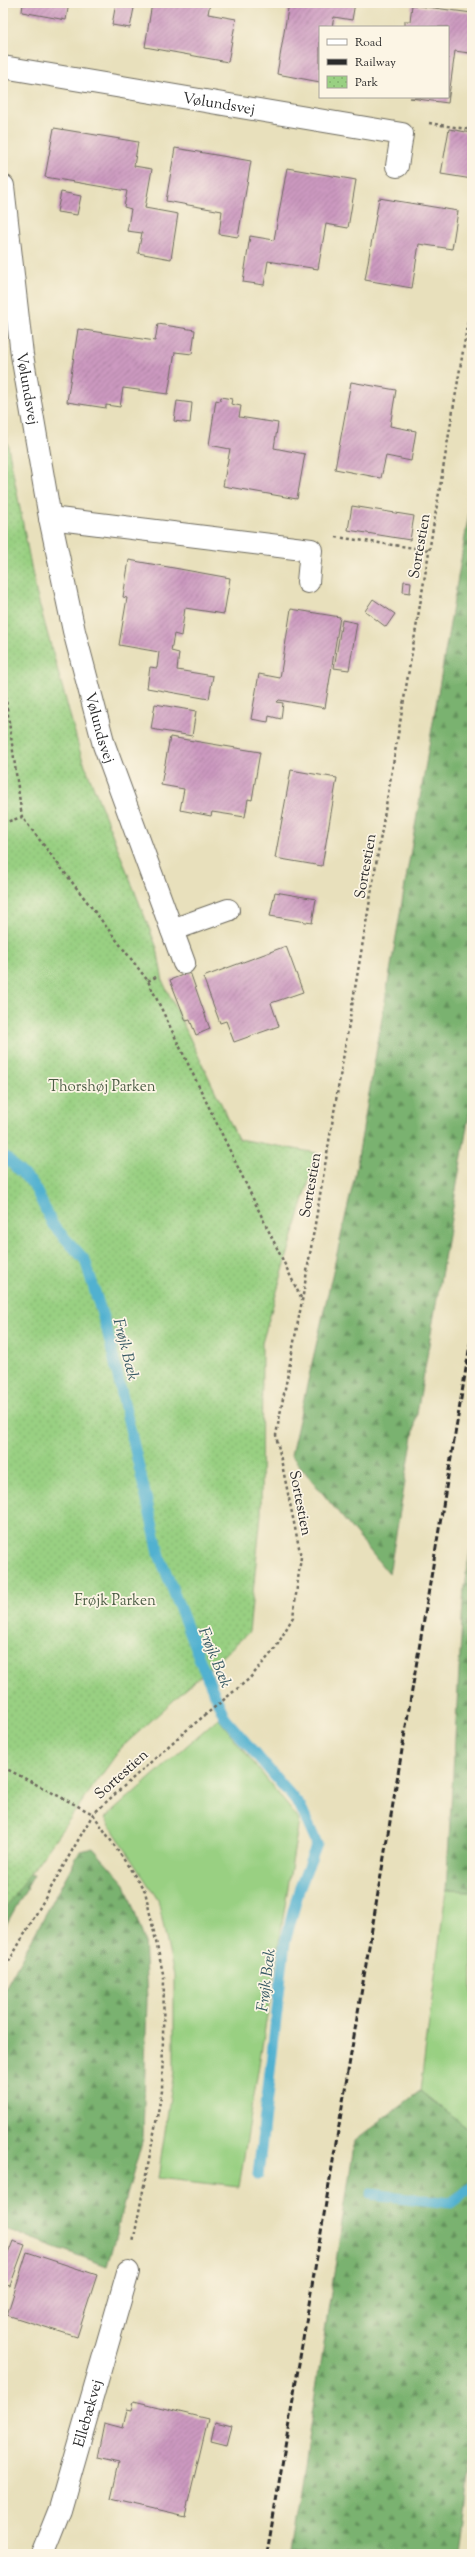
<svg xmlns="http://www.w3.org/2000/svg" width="475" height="2557" viewBox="0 0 475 2557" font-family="'Sorts Mill Goudy',serif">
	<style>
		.grass { fill: #99d082; stroke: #627e56 }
		.forest { fill: url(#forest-firs); stroke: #526e4e }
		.park { fill: url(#park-dots); stroke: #627e56 }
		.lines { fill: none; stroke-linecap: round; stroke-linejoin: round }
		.stream { stroke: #51b1d0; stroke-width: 11 }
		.building { fill: url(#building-hatch) }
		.minor-casing { stroke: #6d6a5e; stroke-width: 24 }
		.path { stroke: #6d6a5e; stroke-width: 2.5; stroke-dasharray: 3 3; stroke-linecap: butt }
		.minor { stroke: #fff; stroke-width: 22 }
		.rail { stroke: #2b2b2b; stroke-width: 3; stroke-dasharray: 6 3; stroke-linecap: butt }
		.labels { text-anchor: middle; stroke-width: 3.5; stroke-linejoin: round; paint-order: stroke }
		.street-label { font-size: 15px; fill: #2b2b2b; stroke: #fcf5e5 }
		.park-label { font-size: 15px; fill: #4c5d45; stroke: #fcf5e5 }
		.water-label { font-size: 16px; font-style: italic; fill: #385a65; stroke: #fcf5e5 }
	</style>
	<defs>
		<pattern id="forest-firs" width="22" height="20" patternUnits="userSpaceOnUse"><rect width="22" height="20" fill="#7ab270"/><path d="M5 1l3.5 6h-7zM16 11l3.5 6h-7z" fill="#64915c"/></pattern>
		<pattern id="park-dots" width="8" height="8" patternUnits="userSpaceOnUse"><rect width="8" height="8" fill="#99d082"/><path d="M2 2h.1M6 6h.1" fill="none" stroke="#84b370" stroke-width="1.8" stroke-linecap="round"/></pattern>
		<pattern id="building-hatch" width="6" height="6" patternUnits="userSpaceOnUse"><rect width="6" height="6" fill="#cc99c0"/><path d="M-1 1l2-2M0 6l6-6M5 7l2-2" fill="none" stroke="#a67d9c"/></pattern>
	</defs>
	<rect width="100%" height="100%" fill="#fcf5e5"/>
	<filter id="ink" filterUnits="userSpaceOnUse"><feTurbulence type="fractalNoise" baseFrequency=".025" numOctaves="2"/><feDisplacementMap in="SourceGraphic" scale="8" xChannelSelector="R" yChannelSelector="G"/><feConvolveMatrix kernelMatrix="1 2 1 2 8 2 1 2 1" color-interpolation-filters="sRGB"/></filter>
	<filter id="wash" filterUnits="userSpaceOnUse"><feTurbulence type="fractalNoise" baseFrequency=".012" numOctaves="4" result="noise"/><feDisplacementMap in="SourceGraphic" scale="16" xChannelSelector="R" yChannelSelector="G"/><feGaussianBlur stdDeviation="0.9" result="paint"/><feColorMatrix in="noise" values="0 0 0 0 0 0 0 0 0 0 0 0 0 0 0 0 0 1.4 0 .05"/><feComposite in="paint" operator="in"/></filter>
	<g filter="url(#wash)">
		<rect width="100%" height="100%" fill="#e8e0bc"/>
		<g class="grass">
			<polygon points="218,1718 299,1820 239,2187 158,2178 174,2071 174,1976 158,1900 105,1818"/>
			<polygon points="446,1890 472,1891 472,2132 420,2091"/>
		</g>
		<g class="forest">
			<polygon points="472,496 472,1098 389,1574 291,1455 355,1175"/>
			<polygon points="472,1540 472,1891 446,1890 464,1586"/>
			<polygon points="93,1848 125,1884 144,1939 147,1999 143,2138 107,2266 3,2228 3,1992 80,1851"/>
			<polygon points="3,1872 34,1875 3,1930"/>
			<polygon points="420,2091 472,2132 472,2455 460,2554 290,2554 355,2140"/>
		</g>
		<polygon class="park" points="3,420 36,592 81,755 157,948 163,982 238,1139 317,1153 262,1343 261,1514 249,1632 121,1748 3,1911"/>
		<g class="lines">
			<g class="stream">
				<polyline points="3,1155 33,1184 53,1225 85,1260 107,1330 160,1557 201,1663 225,1718 300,1806 317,1844 299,1890 285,1942 258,2175"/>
				<polyline points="371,2194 451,2203 472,2187"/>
			</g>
		</g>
		<g id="blocks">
			<g class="building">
				<polygon points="23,3 69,3 66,20 22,12"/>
				<polygon points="116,3 135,3 130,28 112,25"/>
				<polygon points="152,3 210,3 208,14 236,19 228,62 145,47"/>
				<polygon points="289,3 355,3 352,20 334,17 332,27 320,27 320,82 277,74"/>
				<polygon points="412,5 472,13 469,53 455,51 448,103 410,98 448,97 448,27 405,27 405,21 410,21"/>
				<polygon points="54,128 138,142 134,166 152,169 145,208 178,214 171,259 138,253 142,233 127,231 131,209 124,207 127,191 45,177"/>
				<polygon points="449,129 472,133 472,179 441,174"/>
				<polygon points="175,148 251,161 238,237 219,234 222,211 166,201"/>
				<polygon points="287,168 356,180 348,228 326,224 318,269 268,261 264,285 243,282 250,236 274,240"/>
				<polygon points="61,192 81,196 77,215 57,212"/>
				<polygon points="379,198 458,211 452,249 419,244 412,288 365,280"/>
				<polygon points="158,324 195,330 192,354 175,352 168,394 123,388 120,407 106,405 106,408 67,402 78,329 155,341"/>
				<polygon points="351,382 396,390 390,426 416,431 411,461 386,456 381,478 335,469"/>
				<polygon points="221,397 232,399 231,404 241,406 239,417 278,423 274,448 305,454 297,499 223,486 230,449 209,445 216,400 220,401"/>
				<polygon points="177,401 192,403 190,423 174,421"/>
				<polygon points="352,506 414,516 410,540 348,530"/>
				<polygon points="129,560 230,578 224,614 185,608 181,636 174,634 171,651 179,653 177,670 213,676 209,699 147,688 150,667 157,668 159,652 119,645 127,598 123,597"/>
				<polygon points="404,581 411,582 410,593 403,592"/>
				<polygon points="373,599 395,614 386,627 365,611"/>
				<polygon points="291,609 340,617 325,708 279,700 277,702 283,703 281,719 269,716 268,722 251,719 259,674 280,678"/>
				<polygon points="342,620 357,623 349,670 334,668"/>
				<polygon points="155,704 196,711 192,736 151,729"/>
				<polygon points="170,737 260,752 252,800 248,799 245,817 212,812 211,816 180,810 184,789 161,785"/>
				<polygon points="291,770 337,778 322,866 275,858"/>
				<polygon points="275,892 316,899 312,923 270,916"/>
				<polygon points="286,946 303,992 271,1003 279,1026 234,1042 226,1021 220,1023 203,977"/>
				<polygon points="190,972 210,1029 196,1035 190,1020 186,1021 170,980"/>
				<polygon points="13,2241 25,2245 10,2286 3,2284 3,2267"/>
				<polygon points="27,2252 97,2275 77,2337 7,2315"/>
				<polygon points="134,2401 208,2419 185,2516 111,2499 119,2463 97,2458 104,2423 123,2428 127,2409 132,2410"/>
				<polygon points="215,2422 232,2426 227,2445 211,2441"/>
			</g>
		</g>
	</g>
	<g filter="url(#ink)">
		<use href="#blocks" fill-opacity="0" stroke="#6d6a5e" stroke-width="1"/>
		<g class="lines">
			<g class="minor-casing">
				<g id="minor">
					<path id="s1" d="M3,67L402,134L397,166"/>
					<path id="s2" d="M3,186L22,355L50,518L74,631L104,745L184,963"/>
					<polyline points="50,518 311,550 308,582"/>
					<polyline points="172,930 228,910"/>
					<path id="s3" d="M42,2554L60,2509L128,2272"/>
				</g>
			</g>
			<g class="path">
				<polyline points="429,123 472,130"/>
				<polyline points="336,537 429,550"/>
				<polyline points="3,678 22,817 148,981 302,1300"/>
				<polyline points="3,823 22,817"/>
				<polyline points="148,981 158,976"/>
				<polyline points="3,1767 93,1814 145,1891 164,1978 162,2091 133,2243"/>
				<polyline points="3,1972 93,1814 182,1734 249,1679 275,1649 293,1617 301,1557 276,1435 302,1301 472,298"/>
			</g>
			<use href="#minor" class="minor"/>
			<polyline class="rail" points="267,2554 472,1333"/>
		</g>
	</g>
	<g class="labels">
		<g class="street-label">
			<text dy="5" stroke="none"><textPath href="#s1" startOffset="219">Vølundsvej</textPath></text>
			<text dy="5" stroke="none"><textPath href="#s2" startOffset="204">Vølundsvej</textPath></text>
			<text transform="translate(419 546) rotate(-80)" y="5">Sortestien</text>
			<text dy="5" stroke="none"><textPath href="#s2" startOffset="551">Vølundsvej</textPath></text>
			<text transform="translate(365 866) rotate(-80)" y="5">Sortestien</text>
			<text transform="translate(310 1185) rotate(-80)" y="5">Sortestien</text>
			<text transform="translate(301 1503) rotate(79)" y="5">Sortestien</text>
			<text transform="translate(121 1774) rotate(-42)" y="5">Sortestien</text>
			<text dy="5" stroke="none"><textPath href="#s3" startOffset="148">Ellebækvej</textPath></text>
		</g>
		<g class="park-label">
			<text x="102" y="1091">Thorshøj Parken</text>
			<text x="115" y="1605">Frøjk Parken</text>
		</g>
		<g class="water-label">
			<text transform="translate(127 1349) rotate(76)" y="6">Frøjk Bæk</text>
			<text transform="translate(216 1657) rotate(68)" y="6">Frøjk Bæk</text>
			<text transform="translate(265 1980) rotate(-83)" y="6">Frøjk Bæk</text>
		</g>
	</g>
	<rect width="475" height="2557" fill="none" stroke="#fcf5e5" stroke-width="16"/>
	<rect x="319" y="26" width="130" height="72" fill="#fcf5e5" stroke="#a8a49b"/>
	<rect x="327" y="39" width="20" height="6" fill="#ffffff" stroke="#a8a49b"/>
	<text x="355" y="46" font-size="12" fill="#2b2b2b">Road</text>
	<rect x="327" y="59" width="20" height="6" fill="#2b2b2b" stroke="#a8a49b"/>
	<text x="355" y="66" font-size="12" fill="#2b2b2b">Railway</text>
	<rect x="327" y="76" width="20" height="12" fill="url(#park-dots)" stroke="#a8a49b"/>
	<text x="355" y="86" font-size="12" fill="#2b2b2b">Park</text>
</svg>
